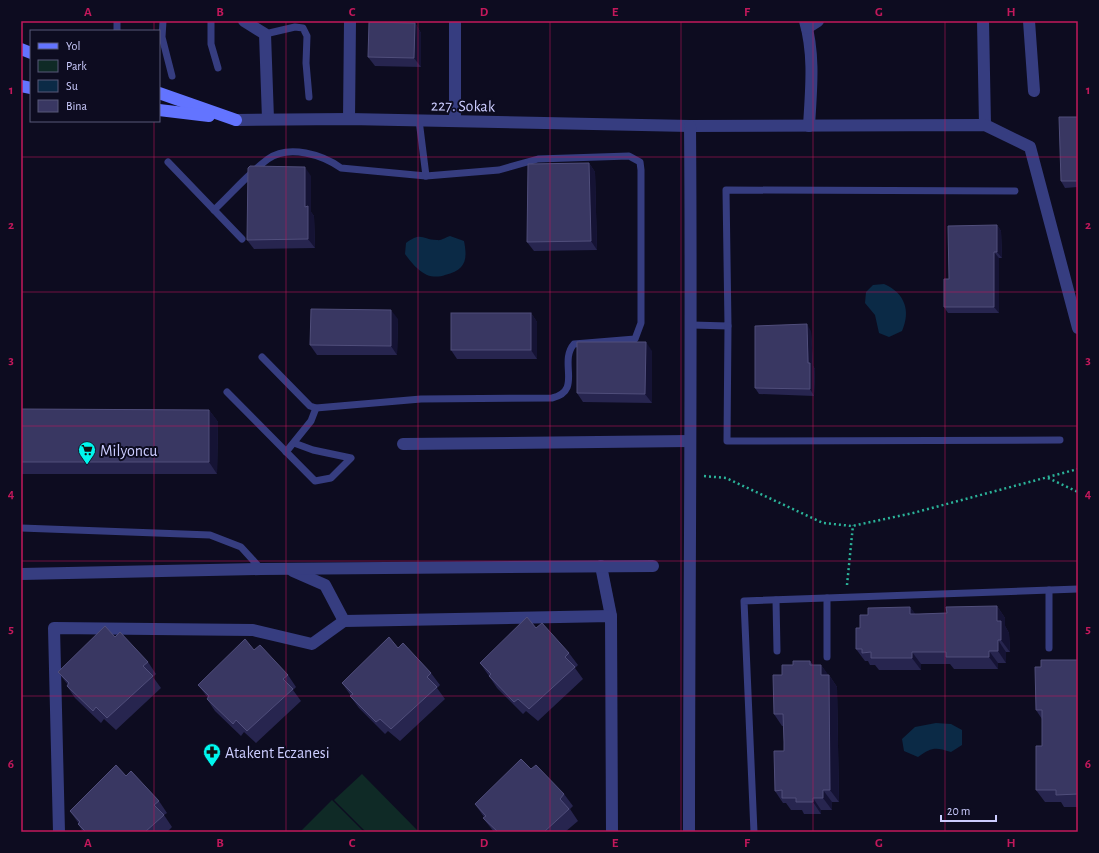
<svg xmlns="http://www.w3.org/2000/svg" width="1099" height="853" viewBox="0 0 1099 853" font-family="'Alegreya Sans',sans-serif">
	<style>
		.green { fill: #0f2a26 }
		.water { fill: #0b2a46 }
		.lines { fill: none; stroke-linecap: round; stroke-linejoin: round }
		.path { stroke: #2bb399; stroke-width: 2.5; stroke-dasharray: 2 3; stroke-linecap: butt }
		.lane { stroke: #363d80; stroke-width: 7 }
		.street { stroke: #363d80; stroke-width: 12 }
		.secondary { stroke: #6374ff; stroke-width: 12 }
		.wall { fill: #27254f }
		.shaded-wall { fill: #151334 }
		.building { fill: #393762; stroke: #504e7b }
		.grid { fill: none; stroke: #c2185b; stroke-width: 1; stroke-opacity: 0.55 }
		.labels { text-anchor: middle; stroke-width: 4; stroke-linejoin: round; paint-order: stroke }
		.street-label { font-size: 16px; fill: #cccdff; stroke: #0d0c20 }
		.poi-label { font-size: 16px; fill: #cccdff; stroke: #0d0c20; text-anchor: start }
		.neatline { fill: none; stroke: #c2185b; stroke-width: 1.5 }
		.grid-label { font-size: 13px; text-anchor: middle; font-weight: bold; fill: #c2185b }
	</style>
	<rect width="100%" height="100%" fill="#0d0c20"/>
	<g class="green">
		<polygon points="362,774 419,832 366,832 334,800"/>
		<polygon points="332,800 364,832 300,832"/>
	</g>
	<g class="water">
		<path d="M450,236L464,241C468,261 465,270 445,275C440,277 432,277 427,275C417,270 411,262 405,254L406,243C422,231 422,240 437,240C441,241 446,237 450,236Z"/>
		<path d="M884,284C905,293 911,311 902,331L889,337L879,333L875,315L865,303L866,292L873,285Z"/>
		<path d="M936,723L951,724L962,730V745L951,752C935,747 932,747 918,757L904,751L902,739L915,727Z"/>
	</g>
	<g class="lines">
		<g class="path">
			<polyline points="704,476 726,478 823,523 852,526 913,513 1078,469"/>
			<polyline points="1048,478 1078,492"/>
			<polyline points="847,585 853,525"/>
		</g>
		<g class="lane">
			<polyline points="163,21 162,37 172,76"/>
			<polyline points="211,21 211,44 218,68"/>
			<polyline points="117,31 117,21"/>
			<polyline points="265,34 295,27 303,28 307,36 306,63 309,97"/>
			<polyline points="168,162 242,239"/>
			<path d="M214,210C232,193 249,173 268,159C289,144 323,155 341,168L426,176"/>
			<polyline points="692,325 728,326 726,190 1015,191"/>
			<polyline points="728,326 727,441 1060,440"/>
			<path d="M262,357L310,406L316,408L421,399L552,398C583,391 558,362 574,344L635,339L641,323V170L640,162L629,156L538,159L499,170L426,176L419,120"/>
			<polyline points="227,392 315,481 331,478 351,458 313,450 294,443"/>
			<polyline points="286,452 311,421 316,408"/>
			<polyline points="21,528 210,535 241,547 261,569"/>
			<polyline points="1049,590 1049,648"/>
			<polyline points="776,600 777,651"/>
			<polyline points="827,657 827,598"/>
			<polyline points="754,832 744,601 1078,589"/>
		</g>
		<g class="street">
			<polyline points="244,21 265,34 268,119"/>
			<polyline points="455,21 455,121"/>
			<path d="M805,21C815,55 811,91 809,126"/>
			<polyline points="983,21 985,125"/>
			<polyline points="1029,21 1034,91"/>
			<polyline points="807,28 818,21"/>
			<polyline points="349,119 350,21"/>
			<polyline points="236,120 349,119 690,126 985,125 1030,147 1078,328"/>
			<polyline points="403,444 689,441"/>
			<polyline points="601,566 611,616"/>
			<polyline points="293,571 325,585 344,621"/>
			<polyline points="21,574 261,569 653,566"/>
			<polyline points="59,832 54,628 253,630 312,644 344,621 611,616 612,832"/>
			<path d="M689,832C689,597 692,361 690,126"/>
		</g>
		<g class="secondary">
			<polyline points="21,49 31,53"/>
			<polyline points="21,86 31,88"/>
			<polyline points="159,93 236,120"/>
			<polyline points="159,110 209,116"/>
		</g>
	</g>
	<g class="wall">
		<polygon points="415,23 421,33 421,67 375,66 368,57"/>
		<polygon points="1078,117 1078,187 1065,188 1061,181"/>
		<polygon points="589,163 595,172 597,250 534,251 527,242"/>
		<polygon points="311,176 311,212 314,216 315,248 254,249 247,240"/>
		<polygon points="997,225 1001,231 1002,258 999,258 999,313 948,313 944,307 949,279"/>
		<polygon points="531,313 537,322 537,359 457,359 451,350"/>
		<polygon points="398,319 397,355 317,355 310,345"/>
		<polygon points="811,331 813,366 815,369 814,396 759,394 755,388"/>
		<polygon points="652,351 652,403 583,402 577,393"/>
		<polygon points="21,409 209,410 218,422 217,474 22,474 21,472"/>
		<polygon points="997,606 1005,618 1005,626 1009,633 1010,652 1006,652 1006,663 998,663 998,669 954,669 950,664 921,664 921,670 879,670 875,665 870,665 868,661 865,661 856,649 860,628 868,615 910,607 915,614 947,613"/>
		<polygon points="536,628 569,653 578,665 575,668 583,679 538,721 526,711 523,714 497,688 489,676 480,663"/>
		<polygon points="115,637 148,662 156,674 153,677 161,688 116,730 104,719 101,723 75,698 67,686 68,685 58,672"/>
		<polygon points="398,648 431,673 440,685 437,688 445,699 400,741 388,731 385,734 359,708 350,696 351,696 342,683"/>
		<polygon points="254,650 288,675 296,687 293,690 301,701 256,743 244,732 241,736 215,711 207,699 208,698 198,685"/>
		<polygon points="1078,660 1078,807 1064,807 1061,802 1045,802 1036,790 1042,746 1042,719 1036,710 1041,667"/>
		<polygon points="810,661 813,665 821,665 828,675 829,675 837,687 839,802 832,802 832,810 821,810 821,814 804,814 802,810 791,810 786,803 783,803 775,791 784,751 784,726 782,726 774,714 782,675 793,665"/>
		<polygon points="531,769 564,794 573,806 570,809 578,821 565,832 494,832 483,818 484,817 475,804"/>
		<polygon points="126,776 159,801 167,813 164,815 172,827 167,832 83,832 78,824 79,824 70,811"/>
	</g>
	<g class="shaded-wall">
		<polygon points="415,23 421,33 421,67 414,58"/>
		<polygon points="589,163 595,172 597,250 591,241"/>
		<polygon points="305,167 311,176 311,212 314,216 315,248 308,239 305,207"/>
		<polygon points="997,225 1001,231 1002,258 997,252"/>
		<polygon points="994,252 999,258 999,313 994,307"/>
		<polygon points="391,310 398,319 397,355 391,346"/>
		<polygon points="531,313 537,322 537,359 531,350"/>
		<polygon points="807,324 811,331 813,366 815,369 814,396 810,389"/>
		<polygon points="646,342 652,351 652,403 645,394"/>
		<polygon points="209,410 218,422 217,474 209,462"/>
		<polygon points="997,606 1005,618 1005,626 1009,633 1010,652 1001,640 997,621"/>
		<polygon points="910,607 919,619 910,614"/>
		<polygon points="998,640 1006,652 1006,663 998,651"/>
		<polygon points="989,651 998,663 998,669 989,657"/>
		<polygon points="912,652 921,664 921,670 912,658"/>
		<polygon points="821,665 829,676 829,675 837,687 839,802 830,790 821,675"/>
		<polygon points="823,790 832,802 832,810 823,798"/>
		<polygon points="813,798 821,810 821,814 813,802"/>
	</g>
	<g class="building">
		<polygon points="369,22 415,23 414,58 368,57"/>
		<polygon points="1059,117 1078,117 1078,181 1061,181"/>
		<polygon points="589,163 591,241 527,242 528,164"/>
		<polygon points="250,166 305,167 305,207 308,206 308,239 247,240 248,168"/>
		<polygon points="997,225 997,252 994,252 994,307 944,307 944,279 949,279 948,226"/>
		<polygon points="311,309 391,310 391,346 310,345"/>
		<rect x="451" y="313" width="80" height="37"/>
		<polygon points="807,324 808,363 810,363 810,389 755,388 755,326"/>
		<polygon points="577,342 646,342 645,394 577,393"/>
		<polygon points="21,409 209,410 209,462 21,462"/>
		<polygon points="997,606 997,621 1001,621 1001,640 998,640 998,651 989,651 989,657 946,657 946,652 912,652 912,658 871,658 871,652 862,653 862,649 856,649 856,628 860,628 860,615 868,615 868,608 910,607 910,614 919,614 947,613 946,607"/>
		<polygon points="527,617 536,628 542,623 569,653 565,657 575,667 529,709 518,699 514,702 489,676 491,674 480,663"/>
		<polygon points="105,626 115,637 120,632 148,662 143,666 153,676 107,718 96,707 93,711 67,686 69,683 58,672"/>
		<polygon points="389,637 398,648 403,643 431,673 427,677 437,687 391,729 380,719 376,722 350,696 353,694 342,683"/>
		<polygon points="245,639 254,650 260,645 288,675 283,679 293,689 247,731 236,720 233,724 207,699 209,696 198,685"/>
		<polygon points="1041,660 1078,660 1078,794 1056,795 1056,790 1036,790 1036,746 1042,746 1042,710 1036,710 1035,667 1041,667"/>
		<polygon points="793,661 810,661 810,665 821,665 821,675 829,675 830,790 823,790 823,798 813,798 813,802 796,802 796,798 782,798 782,790 775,791 774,751 784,751 784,742 783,714 774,714 773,675 782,675 782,665 793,665"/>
		<polygon points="521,759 531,769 536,765 564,794 560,799 569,809 544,832 498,832 483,818 486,816 475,804"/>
		<polygon points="116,765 126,776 131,771 159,801 154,805 164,815 145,832 86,832 78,824 80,822 70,811"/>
	</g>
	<path class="grid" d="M154,21V31M286,21V832M418,21V832M550,21V832M681,21V832M813,21V832M945,21V832M154,121V832M21,157H1078M21,292H1078M21,426H1078M21,561H1078M21,696H1078"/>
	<defs>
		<g id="supermarket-pin" transform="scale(0.9)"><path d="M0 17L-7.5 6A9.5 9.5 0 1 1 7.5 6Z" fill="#00f7ee" stroke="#0d0c20"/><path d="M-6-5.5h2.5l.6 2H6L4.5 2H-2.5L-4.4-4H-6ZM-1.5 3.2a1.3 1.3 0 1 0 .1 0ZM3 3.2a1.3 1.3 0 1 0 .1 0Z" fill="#111"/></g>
		<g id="pharmacy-pin" transform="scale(0.9)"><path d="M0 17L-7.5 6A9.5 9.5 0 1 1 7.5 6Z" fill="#00f7ee" stroke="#0d0c20"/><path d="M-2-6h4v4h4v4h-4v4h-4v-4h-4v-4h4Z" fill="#111"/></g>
	</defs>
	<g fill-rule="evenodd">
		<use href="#supermarket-pin" x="87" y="450"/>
		<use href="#pharmacy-pin" x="212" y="752"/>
	</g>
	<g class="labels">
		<g class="street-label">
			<text transform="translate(463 105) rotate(1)" y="6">227. Sokak</text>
		</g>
		<g class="poi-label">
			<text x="100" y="456">Milyoncu</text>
			<text x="225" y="758">Atakent Eczanesi</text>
		</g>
	</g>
	<rect width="1099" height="853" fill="none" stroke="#0d0c20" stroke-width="44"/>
	<rect x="30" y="30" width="130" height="92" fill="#0d0c20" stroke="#595979"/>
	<rect x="38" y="43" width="20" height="6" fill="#6374ff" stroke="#595979"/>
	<text x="66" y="50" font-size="12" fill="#cccdff">Yol</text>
	<rect x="38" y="60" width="20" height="12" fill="#0f2a26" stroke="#595979"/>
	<text x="66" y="70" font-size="12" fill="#cccdff">Park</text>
	<rect x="38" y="80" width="20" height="12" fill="#0b2a46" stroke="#595979"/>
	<text x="66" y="90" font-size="12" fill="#cccdff">Su</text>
	<rect x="38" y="100" width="20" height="12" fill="#393762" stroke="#595979"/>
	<text x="66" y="110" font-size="12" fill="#cccdff">Bina</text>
	<path d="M941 815v6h55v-6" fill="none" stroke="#cccdff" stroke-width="2"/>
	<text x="947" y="815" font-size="12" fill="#cccdff" stroke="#0d0c20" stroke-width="3" paint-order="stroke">20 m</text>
	<rect x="22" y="22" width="1055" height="809" class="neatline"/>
	<g class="grid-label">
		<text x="88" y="16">A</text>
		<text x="220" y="16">B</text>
		<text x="352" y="16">C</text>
		<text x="484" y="16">D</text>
		<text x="615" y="16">E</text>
		<text x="747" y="16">F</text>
		<text x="879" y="16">G</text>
		<text x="1011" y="16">H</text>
		<text x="11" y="94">1</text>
		<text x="1088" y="94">1</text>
		<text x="11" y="229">2</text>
		<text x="1088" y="229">2</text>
		<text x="11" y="364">3</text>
		<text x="1088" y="364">3</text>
		<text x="11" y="498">4</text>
		<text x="1088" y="498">4</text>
		<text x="11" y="633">5</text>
		<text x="1088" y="633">5</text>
		<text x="11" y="768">6</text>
		<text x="1088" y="768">6</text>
		<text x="88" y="847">A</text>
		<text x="220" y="847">B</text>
		<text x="352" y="847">C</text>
		<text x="484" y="847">D</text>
		<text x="615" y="847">E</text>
		<text x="747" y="847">F</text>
		<text x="879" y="847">G</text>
		<text x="1011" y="847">H</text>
	</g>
</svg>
